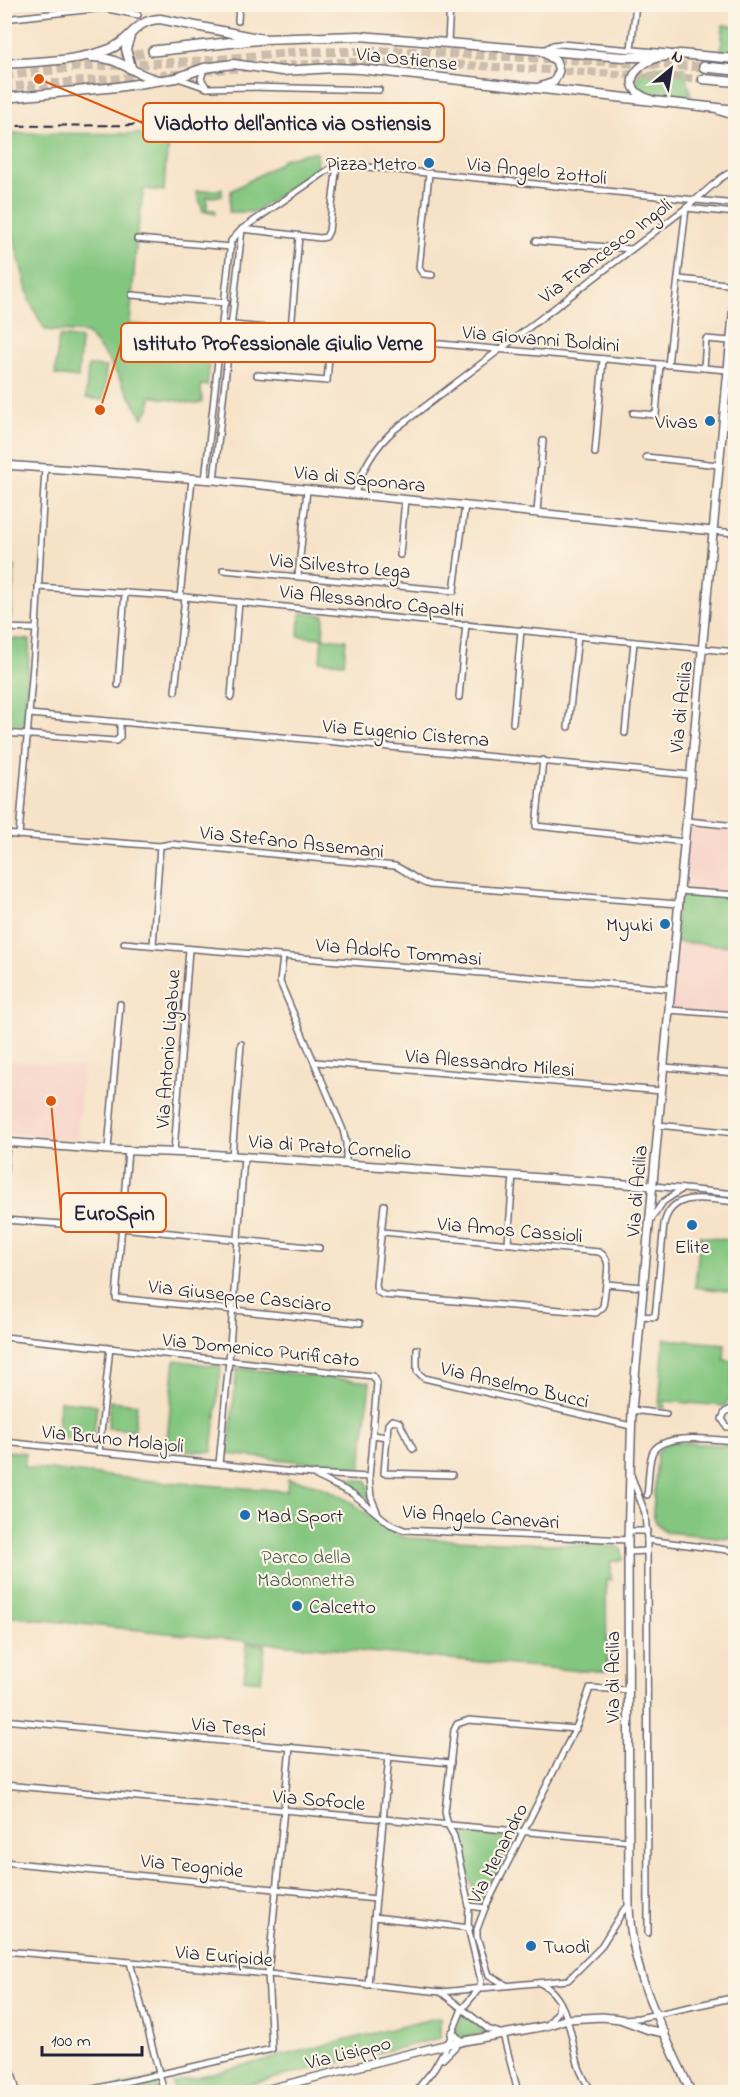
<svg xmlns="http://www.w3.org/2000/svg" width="740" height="2097" viewBox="0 0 740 2097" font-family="'Indie Flower',sans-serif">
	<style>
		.built { fill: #f7d1c7 }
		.green { fill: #83c67f; stroke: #52745d; stroke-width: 1.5 }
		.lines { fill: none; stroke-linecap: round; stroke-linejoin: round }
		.secondary-tunnel { stroke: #ccbcab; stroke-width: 8; stroke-dasharray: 8 4; stroke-linecap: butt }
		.primary-tunnel { stroke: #ccbcab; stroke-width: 9; stroke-dasharray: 9 4.5; stroke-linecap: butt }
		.minor-casing { stroke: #6c656c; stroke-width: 8 }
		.tertiary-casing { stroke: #6c656c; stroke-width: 10 }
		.secondary-casing { stroke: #6c656c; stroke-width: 11 }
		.primary-casing { stroke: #6c656c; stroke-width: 12 }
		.minor { stroke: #fff; stroke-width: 5 }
		.tertiary { stroke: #fff; stroke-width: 7 }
		.secondary { stroke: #fff; stroke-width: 8 }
		.primary { stroke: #fff; stroke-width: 9 }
		.rail { stroke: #22223b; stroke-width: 2; stroke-dasharray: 9 4.5; stroke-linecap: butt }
		.poi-dot { fill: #1f6fb2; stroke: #fcf5e5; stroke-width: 2 }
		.labels { text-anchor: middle; stroke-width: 4.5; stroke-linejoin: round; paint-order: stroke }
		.street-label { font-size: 20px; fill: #22223b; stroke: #fcf5e5 }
		.poi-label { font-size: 20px; fill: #22223b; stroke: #fcf5e5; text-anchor: end }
		.park-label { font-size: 20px; fill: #445b53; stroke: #fcf5e5 }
		.leader { fill: none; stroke: #de560e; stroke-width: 2 }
		.callout-dot { fill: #de560e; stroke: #fcf5e5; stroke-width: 2 }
		.callout { fill: #fcf5e5; stroke: #de560e; stroke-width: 2 }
		.callout-label { font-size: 21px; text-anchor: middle; font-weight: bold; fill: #22223b }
	</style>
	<rect width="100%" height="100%" fill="#fcf5e5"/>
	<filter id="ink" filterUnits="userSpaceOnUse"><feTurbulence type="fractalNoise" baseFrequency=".0167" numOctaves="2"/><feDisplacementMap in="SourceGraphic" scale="12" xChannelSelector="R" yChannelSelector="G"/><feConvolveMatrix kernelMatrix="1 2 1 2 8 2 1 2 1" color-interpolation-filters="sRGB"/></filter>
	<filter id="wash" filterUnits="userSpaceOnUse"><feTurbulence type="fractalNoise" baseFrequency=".008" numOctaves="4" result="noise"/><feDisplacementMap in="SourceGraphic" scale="24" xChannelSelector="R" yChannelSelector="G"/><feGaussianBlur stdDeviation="1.35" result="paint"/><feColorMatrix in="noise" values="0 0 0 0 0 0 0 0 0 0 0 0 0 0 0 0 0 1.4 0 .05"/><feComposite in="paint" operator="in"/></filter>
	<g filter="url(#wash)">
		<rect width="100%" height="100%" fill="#f6e2c7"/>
		<g class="built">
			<polygon points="687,821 735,826 735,1015 669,1010"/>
			<polygon points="4,1060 83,1067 77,1140 5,1133"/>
		</g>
		<g class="green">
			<polygon points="723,25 735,26 735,53 721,52"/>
			<path d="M655,67L685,68L692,102C675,99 622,100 641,71Z"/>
			<polygon points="5,133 162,134 169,147 166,160 164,191 144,189 137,234 130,324 213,332 207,386 201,385 202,402 195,404 151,396 150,407 143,418 108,359 87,333 45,330 30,302 12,231 5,214"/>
			<polygon points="307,153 317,153 317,170 254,212 229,212 231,191 280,163 283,159"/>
			<polygon points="222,188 222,196 207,197 207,210 215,210 215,214 203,211 196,191 218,190"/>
			<polygon points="59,336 81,339 78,378 55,375"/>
			<polygon points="88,366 106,367 104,400 86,398"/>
			<polygon points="4,566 15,566 11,618 5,618"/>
			<polygon points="301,613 324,615 323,638 346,640 344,663 320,661 322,638 298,636"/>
			<polygon points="4,638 30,640 24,725 5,724"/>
			<polygon points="678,891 735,895 735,946 675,942"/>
			<polygon points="700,1236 735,1241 735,1292 695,1287"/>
			<polygon points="664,1339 725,1344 724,1360 733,1361 731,1394 725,1406 665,1401 665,1408 659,1408"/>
			<polygon points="175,1360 221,1367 212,1452 166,1449"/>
			<polygon points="237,1368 370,1382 361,1468 228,1454"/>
			<polygon points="60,1401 97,1405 93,1441 57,1437"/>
			<polygon points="110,1401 137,1404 134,1430 108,1428"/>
			<path d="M672,1442L735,1446V1539L667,1532C658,1527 655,1522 653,1513L657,1454L663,1446Z"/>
			<path d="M5,1451L26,1453L24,1467L153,1481L287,1491L288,1479C314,1482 338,1492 359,1508C375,1520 386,1533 407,1538L618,1547L622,1551L623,1560L611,1561V1580H606L607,1671H582L245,1641L5,1616Z"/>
			<polygon points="343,1478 367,1481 370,1499 340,1481"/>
			<polygon points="247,1643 265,1645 261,1681 244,1679"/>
			<polygon points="463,1834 507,1837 511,1846 484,1901 476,1900 459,1840"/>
			<polygon points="462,2014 487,2033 459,2038 456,2030"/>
			<polygon points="440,2017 440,2038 218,2092 175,2092 172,2083"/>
			<polygon points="156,2079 159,2092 93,2092"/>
		</g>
	</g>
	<g filter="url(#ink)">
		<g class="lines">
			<g class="secondary-tunnel">
				<polyline points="265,67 338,62 413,62 703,79"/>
				<polyline points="205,71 246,68"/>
				<polyline points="4,87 187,73"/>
			</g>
			<g class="primary-tunnel">
				<polyline points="108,61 153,51"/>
				<polyline points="4,76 78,67 204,61 296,52 403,51 704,67"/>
			</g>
			<g class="minor-casing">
				<g id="minor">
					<polyline points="4,19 103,8 138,15"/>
					<polyline points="238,21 239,4"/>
					<polyline points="448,42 450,4"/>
					<polyline points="631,49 636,4"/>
					<polyline points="542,51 553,45 561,44 669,53"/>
					<polyline points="178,78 207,88 201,79 204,68"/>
					<polyline points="207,88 249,87 379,90"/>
					<polyline points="337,164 736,204"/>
					<polyline points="429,174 419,268 423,274 432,275"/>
					<polyline points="686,208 736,213"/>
					<polyline points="242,229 320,238 326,237 329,231 337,164"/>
					<polyline points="137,239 231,247"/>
					<polyline points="536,241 631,249"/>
					<polyline points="679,279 736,285"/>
					<polyline points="132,295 226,303"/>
					<polyline points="223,324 704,368"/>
					<polyline points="291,330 299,236"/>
					<polyline points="668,365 686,208"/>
					<polyline points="727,370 704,368 706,339 730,341"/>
					<polyline points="257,375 327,381 331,333"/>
					<polyline points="633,413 656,415 660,364"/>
					<polyline points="595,453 603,359"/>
					<polyline points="646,457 718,465"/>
					<polyline points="205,480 231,241 242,229 337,164"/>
					<polyline points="214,480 242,229"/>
					<path d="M355,494C362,468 374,448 394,430L686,208L721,178L736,169"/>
					<polyline points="537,512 543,441"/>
					<polyline points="713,531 736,533"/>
					<polyline points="400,555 405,499"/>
					<polyline points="223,570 454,591 465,505"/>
					<polyline points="298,576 307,490"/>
					<polyline points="38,587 185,597 736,652"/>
					<polyline points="180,597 192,479"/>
					<polyline points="4,628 36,629"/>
					<polyline points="118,685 125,592"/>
					<polyline points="175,691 185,597"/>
					<polyline points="231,697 239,602"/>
					<polyline points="459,697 466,624"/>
					<polyline points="120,722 690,775"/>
					<polyline points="513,723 521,630"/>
					<polyline points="568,727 578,636"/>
					<polyline points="4,733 116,741 120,737 120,722 29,714"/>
					<polyline points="625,733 634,642"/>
					<polyline points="543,760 536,826 685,842"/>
					<polyline points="687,821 736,826"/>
					<path d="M4,834L160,846L170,844L395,866C408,871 416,882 430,885L678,904"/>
					<polyline points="19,835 36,629 45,468"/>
					<polyline points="679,891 736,895"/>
					<polyline points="124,943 671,989"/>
					<polyline points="153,945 160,846"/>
					<polyline points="283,957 280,982 343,1130 346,1143 346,1164"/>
					<polyline points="669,1010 736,1015"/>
					<polyline points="315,1062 662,1091"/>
					<polyline points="664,1067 736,1073"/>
					<polyline points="658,1125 736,1133"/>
					<polyline points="108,1150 120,1004"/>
					<polyline points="128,1150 116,1298 360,1323"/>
					<polyline points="174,1152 189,949"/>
					<polyline points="232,1156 241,1044"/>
					<polyline points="4,1178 7,1142"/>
					<polyline points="653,1186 736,1194"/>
					<polyline points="384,1205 376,1286 378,1292 383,1295 596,1313 603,1307 606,1284"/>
					<polyline points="4,1220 121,1228 319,1248"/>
					<polyline points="650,1221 663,1202 682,1189"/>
					<path d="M382,1232L599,1252C612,1259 607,1272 606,1284L643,1287"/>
					<polyline points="508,1243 513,1175"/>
					<path d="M641,1316L655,1317L664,1224C672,1188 710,1200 736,1202"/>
					<polyline points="4,1337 373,1376 377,1383 369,1477 371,1497 378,1514"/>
					<polyline points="417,1349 417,1371 424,1378 631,1426"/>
					<polyline points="632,1410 666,1414"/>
					<polyline points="736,1411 731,1409 725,1412 722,1419 727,1427 736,1427"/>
					<polyline points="373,1435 387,1437 384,1473 452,1475"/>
					<polyline points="387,1437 388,1424 392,1420 399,1422 413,1449"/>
					<polyline points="4,1442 313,1474 369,1477"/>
					<polyline points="99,1452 110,1347"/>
					<polyline points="219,1464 229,1360 244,1157"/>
					<polyline points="631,1475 645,1513 647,1540 648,1933"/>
					<polyline points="316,1476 353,1494 390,1524 404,1530 628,1540"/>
					<path d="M647,1495C649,1482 648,1466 652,1454C660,1431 716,1440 736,1441"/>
					<polyline points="628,1531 647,1531"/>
					<polyline points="647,1540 736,1551"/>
					<polyline points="628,1552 647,1551"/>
					<polyline points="4,1720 451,1763"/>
					<polyline points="4,1785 630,1841"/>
					<polyline points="4,1862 376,1899"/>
					<polyline points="469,1906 485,1908"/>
					<polyline points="374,1917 470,1928"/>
					<polyline points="4,1951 268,1974 441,1992 568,1980 600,1948 623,1911 629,1906"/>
					<polyline points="130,1962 164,2092"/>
					<path d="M540,1983C569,1996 571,2041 579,2067C582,2076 587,2084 592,2092"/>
					<polyline points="368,1985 389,1756"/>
					<polyline points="506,1985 489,1975 477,1937 477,1929 485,1908 578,1723 590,1688 628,1690"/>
					<polyline points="441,1992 488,2029 503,2034 518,2092"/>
					<polyline points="622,2019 639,2018 736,1997"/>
					<polyline points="549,2023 558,2012 559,2003"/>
					<polyline points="4,2042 17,2092"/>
					<polyline points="443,2059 460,2042"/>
					<polyline points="432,2072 448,2044 462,2009 479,1989 481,1981 468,1927 469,1906 454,1836 448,1825 445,1812 454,1730 457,1724 469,1720 576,1729"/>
					<polyline points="80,2092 272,2049 268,1974 290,1747"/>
					<polyline points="415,2092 433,2070"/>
				</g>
			</g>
			<g class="tertiary-casing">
				<g id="tertiary">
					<polyline points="539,87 554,82 559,71 556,61 541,51"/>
					<path d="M650,99C619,88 633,66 657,58"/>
					<polyline points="720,111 736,116"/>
					<polyline points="726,391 736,391"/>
					<polyline points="4,465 214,480 713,531"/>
					<polyline points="4,1142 108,1150 193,1153 653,1186"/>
					<polyline points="452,2033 461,2042"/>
					<polyline points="257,2092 448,2044 546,2026 567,2019 602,2017 620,2019 649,2030 665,2033"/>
					<path d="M691,2092C664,2032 631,1974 629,1906L628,1540L632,1410L736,283"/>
				</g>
			</g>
			<g class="secondary-casing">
				<g id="secondary">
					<polyline points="130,36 126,49 131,67"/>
					<path d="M91,57C119,56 133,75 158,80"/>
					<path d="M4,64C40,61 76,62 110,49C131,41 134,20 160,19L263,39L359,36L623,57H660L680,54L736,59"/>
					<polyline points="703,79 736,82"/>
					<polyline points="4,98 117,87 176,78 204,68 233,64 282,71 334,68 360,69 736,110"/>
				</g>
			</g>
			<g class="primary-casing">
				<g id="primary">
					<polyline points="153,51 263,39"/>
					<polyline points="704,67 736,70"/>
				</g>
			</g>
			<use href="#minor" class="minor"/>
			<use href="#tertiary" class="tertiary"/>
			<use href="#secondary" class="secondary"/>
			<use href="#primary" class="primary"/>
			<polyline class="rail" points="4,126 424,123"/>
		</g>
	</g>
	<g class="poi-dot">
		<circle cx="429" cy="163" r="6"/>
		<circle cx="710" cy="421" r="6"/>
		<circle cx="665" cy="924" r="6"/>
		<circle cx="692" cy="1225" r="6"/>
		<circle cx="245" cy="1515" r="6"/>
		<circle cx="297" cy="1606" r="6"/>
		<circle cx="531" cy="1946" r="6"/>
	</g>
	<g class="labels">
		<g class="street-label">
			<text transform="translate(407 58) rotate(6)" y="7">Via Ostiense</text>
			<text transform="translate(537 170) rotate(6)" y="7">Via Angelo Zottoli</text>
			<text transform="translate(605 250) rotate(-37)" y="7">Via Francesco Ingoli</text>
			<text transform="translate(541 338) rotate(5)" y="7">Via Giovanni Boldini</text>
			<text transform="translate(360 478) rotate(6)" y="7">Via di Saponara</text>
			<text transform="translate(340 565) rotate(5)" y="7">Via Silvestro Lega</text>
			<text transform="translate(372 600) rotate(6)" y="7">Via Alessandro Capalti</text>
			<text transform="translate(680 707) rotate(-84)" y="7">Via di Acilia</text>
			<text transform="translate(406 732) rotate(5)" y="7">Via Eugenio Cisterna</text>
			<text transform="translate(292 841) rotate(6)" y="7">Via Stefano Assemani</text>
			<text transform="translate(399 951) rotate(5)" y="7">Via Adolfo Tommasi</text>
			<text transform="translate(167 1049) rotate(-86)" y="7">Via Antonio Ligabue</text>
			<text transform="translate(490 1062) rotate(5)" y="7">Via Alessandro Milesi</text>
			<text transform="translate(330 1146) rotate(4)" y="7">Via di Prato Cornelio</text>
			<text transform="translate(636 1191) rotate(-85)" y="7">Via di Acilia</text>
			<text transform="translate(510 1229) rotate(5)" y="7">Via Amos Cassioli</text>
			<text transform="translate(240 1295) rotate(6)" y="7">Via Giuseppe Casciaro</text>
			<text transform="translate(261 1349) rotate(6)" y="7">Via Domenico Purificato</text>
			<text transform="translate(515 1384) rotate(13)" y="7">Via Anselmo Bucci</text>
			<text transform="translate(113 1438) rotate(6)" y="7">Via Bruno Molajoli</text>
			<text transform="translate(481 1516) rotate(4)" y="7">Via Angelo Canevari</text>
			<text transform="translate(612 1677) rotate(-90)" y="7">Via di Acilia</text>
			<text transform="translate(229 1726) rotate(5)" y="7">Via Tespi</text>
			<text transform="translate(319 1799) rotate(5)" y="7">Via Sofocle</text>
			<text transform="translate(497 1853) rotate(-63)" y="7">Via Menandro</text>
			<text transform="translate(192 1865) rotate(6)" y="7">Via Teognide</text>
			<text transform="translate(224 1955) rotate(5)" y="7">Via Euripide</text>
			<text transform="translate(348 2052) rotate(-14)" y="7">Via Lisippo</text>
		</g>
		<g class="poi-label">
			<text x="417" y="170">Pizza Metro</text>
			<text x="698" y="428">Vivas</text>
			<text x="653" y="931">Myuki</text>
			<text x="692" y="1253" text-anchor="middle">Elite</text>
			<text x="257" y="1522" text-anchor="start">Mad Sport</text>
			<text x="309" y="1613" text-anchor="start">Calcetto</text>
			<text x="543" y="1953" text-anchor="start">Tuodì</text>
		</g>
		<g class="park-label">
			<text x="306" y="1563">Parco della<tspan x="306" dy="23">Madonnetta</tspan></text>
		</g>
	</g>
	<path class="leader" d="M39 79L143 123M100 410L121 343M51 1101L61 1213"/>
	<g class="callout-dot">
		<circle cx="39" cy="79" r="6"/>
		<circle cx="100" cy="410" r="6"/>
		<circle cx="51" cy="1101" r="6"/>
	</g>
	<g class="callout">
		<rect x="143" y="103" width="301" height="39" rx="6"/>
		<rect x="121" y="323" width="314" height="39" rx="6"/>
		<rect x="61" y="1193" width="105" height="39" rx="6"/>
	</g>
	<g class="callout-label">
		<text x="293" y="130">Viadotto dell'antica via Ostiensis</text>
		<text x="278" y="350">Istituto Professionale Giulio Verne</text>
		<text x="114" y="1220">EuroSpin</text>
	</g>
	<rect width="740" height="2097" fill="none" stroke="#fcf5e5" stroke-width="24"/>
	<g transform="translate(671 69) rotate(30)" stroke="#fcf5e5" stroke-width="4.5" paint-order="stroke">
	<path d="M0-4.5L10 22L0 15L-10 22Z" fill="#22223b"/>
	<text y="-9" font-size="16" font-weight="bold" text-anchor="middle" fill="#22223b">N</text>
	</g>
	<path d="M42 2046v9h100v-9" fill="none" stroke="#22223b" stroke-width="3"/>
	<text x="51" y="2046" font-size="18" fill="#22223b" stroke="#fcf5e5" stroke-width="4.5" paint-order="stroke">100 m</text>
</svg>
